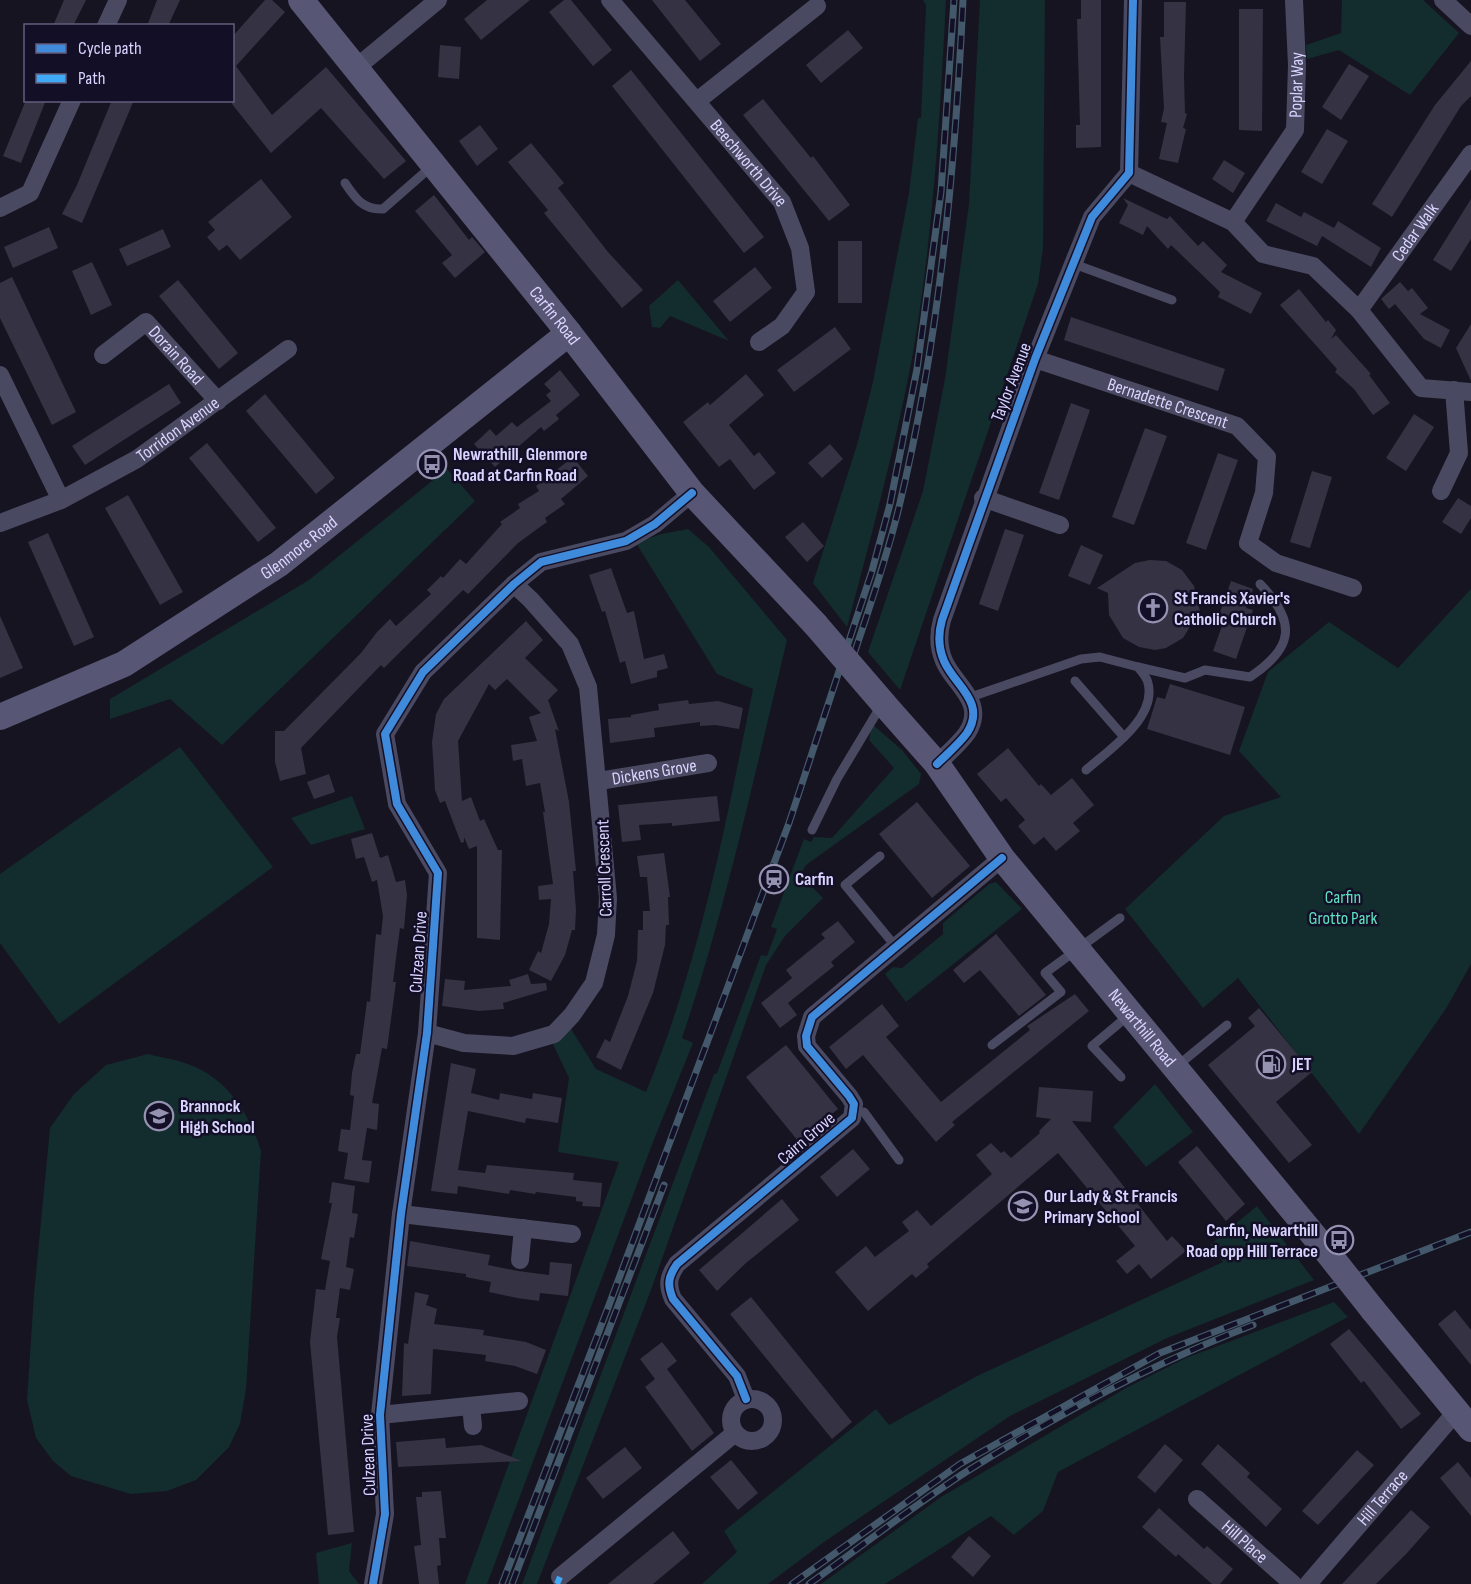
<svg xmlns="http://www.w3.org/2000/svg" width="1471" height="1584" viewBox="0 0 1471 1584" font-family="'Sofia Sans Condensed',sans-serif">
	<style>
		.green { fill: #132c2d }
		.building { fill: #343243 }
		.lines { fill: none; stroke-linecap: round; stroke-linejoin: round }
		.lane { stroke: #4a4962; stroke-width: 9 }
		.street { stroke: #4a4962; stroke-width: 18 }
		.secondary { stroke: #575674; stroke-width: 26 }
		.rail-casing { stroke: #43596b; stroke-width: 7 }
		.rail { stroke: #130f26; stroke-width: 4.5; stroke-dasharray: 14; stroke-linecap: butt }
		.secondary-bridge { stroke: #575674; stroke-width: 26 }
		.quiet { stroke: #3fa9f5; stroke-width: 6; stroke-dasharray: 12 6; stroke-linecap: butt }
		.cycleway-casing { stroke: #130f26; stroke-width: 11 }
		.cycleway { stroke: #408adc; stroke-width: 8 }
		.labels { text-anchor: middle; stroke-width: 5; stroke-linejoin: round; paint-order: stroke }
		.street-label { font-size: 18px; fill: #d9d4ff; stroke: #130f26 }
		.poi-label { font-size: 18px; font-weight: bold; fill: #d9d4ff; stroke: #130f26; text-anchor: start }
		.park-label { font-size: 18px; fill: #5fe0c0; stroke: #130f26 }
	</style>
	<rect width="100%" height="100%" fill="#161421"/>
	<g class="green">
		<path d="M923,0H946C940,118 933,236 913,353C896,445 871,537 847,627L813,583L857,445L873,382L909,193L918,118H921L926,5Z"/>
		<polygon points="980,0 1045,0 1043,248 1038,284 900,690 868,652 923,491 945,379 969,204"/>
		<polygon points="1342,0 1423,0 1459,33 1410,95 1339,50 1307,59 1306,45 1341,33"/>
		<polygon points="678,280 729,341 670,316 660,328 652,327 649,306"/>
		<polygon points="447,469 475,501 222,745 170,699 110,719 110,699 309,580"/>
		<path d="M688,529L709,547L787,640C755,773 726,908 682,1038L693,1043L653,1142L487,1584H465L619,1162L558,1152L569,1078L550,1038L568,1024L596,1069L646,1092C700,961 725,828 753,689L717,674L636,543L661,534Z"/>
		<polygon points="1471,589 1471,964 1447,1007 1359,1134 1238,978 1203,1008 1125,909 1224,816 1281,797 1239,751 1268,672 1329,622 1398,668"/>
		<polygon points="872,724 902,750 921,774 919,784 806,865 800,875 823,898 785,936 766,965 651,1290 537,1584 522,1584 714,1074 717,1073 761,955 767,956 777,929 771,927 804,839 811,842 814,837 832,838 894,768 869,740"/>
		<polygon points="180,747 273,867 59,1024 0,943 0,874"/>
		<polygon points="352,796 365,829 311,845 291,818"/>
		<polygon points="996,882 1022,909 906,1002 885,974 893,967 902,968 943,934 943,923 989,884"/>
		<path d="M148,1054C163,1058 180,1060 193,1066C229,1081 250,1115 261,1151L246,1389L240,1424L229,1447L196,1480L167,1491L131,1494L71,1476L53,1461L36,1438L27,1400L34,1294L50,1128L74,1094L106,1065Z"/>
		<polygon points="1155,1084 1193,1132 1146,1167 1113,1127"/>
		<polygon points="1257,1206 1314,1280 1167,1338 1010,1416 824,1542 768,1584 702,1584 737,1552 724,1531 876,1409 889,1425 977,1376 1223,1262 1210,1245"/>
		<polygon points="1334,1302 1348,1317 1058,1472 1043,1511 1014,1535 991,1516 885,1584 821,1584 941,1497 1126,1388 1186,1358"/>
		<polygon points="352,1543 349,1571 359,1584 319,1584 316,1553"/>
	</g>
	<g class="building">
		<polygon points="64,0 86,0 73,26 53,26"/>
		<polygon points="157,0 180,0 168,26 147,26"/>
		<polygon points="265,0 272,0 285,12 236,66 272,115 326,67 406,161 384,179 321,108 271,153 232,104 232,37"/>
		<polygon points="487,0 530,0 481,40 464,19"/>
		<polygon points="564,0 571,0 612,50 593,66 549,12"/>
		<polygon points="652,0 685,0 721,44 700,61"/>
		<polygon points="1081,0 1101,0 1101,147 1076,148 1076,125 1080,125 1077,19 1081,19"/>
		<polygon points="1164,2 1186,2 1184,76 1185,113 1187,114 1183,128 1186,129 1178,163 1159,159 1167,123 1161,122 1164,108 1160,37 1164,37"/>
		<polygon points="1239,9 1263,9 1262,131 1239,130"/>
		<polygon points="848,30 863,48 821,83 806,65"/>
		<polygon points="440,45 461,47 459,79 438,77"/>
		<polygon points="1471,61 1471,96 1461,106 1392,217 1372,204 1435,105"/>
		<polygon points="1349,64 1369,76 1341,120 1322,107"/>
		<polygon points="631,70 764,237 744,253 612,86"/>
		<polygon points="763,99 811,158 813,156 850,205 829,221 743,115"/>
		<polygon points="26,100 46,100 21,163 3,156"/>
		<polygon points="112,100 134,100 82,223 62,214 77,185"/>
		<polygon points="480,125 498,149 477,166 459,141"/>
		<polygon points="1327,129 1348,141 1322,184 1301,172"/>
		<polygon points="531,143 564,183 558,188 608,252 643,290 622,308 544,213 548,210 508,162"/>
		<polygon points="1224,160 1245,173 1233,193 1212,179"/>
		<polygon points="261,179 292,217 240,260 227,245 219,251 207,237 215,230 208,222"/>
		<polygon points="434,195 469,240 472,237 485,252 455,278 442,263 452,255 415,211"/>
		<polygon points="1123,198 1167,219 1170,216 1198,246 1203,241 1227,265 1221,272 1262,293 1251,314 1218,297 1220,292 1171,245 1168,249 1147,226 1143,235 1119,223 1128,205"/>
		<polygon points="1471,199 1471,239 1451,271 1433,260"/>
		<polygon points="1276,203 1301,217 1304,212 1334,228 1338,221 1381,248 1371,267 1322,236 1317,246 1266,221"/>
		<polygon points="49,227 58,248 13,268 4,247"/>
		<polygon points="163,229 171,247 127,266 119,249"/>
		<rect x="838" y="241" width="24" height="62"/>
		<polygon points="92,262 112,305 91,315 72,271"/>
		<polygon points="755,267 772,288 730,322 713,301"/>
		<polygon points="12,277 76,412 52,425 0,318 0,283"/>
		<polygon points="178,280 238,353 219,369 159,296"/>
		<polygon points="1400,282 1408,291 1412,288 1428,308 1420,314 1450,330 1441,348 1424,339 1395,304 1389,309 1381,299"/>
		<polygon points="1299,289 1326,322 1328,320 1336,330 1331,339 1336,335 1371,374 1369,375 1390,403 1373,415 1354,389 1335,372 1337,369 1280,305"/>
		<polygon points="1071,317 1225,369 1218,391 1064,340"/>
		<polygon points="1471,324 1471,381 1456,348"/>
		<polygon points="835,327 851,349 794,392 777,370"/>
		<polygon points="560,370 580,395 556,415 559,419 544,431 541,427 495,467 474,444 490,429 496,436 512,422 517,427 551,401 546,395 551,391 544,384"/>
		<polygon points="746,374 764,395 729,425 754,456 759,452 776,473 754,490 730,459 719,467 683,422 708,402 710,405"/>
		<polygon points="169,384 181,403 85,465 72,446"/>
		<polygon points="265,394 335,478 316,494 246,411"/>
		<polygon points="1071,403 1090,410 1059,500 1039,493"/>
		<polygon points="1414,414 1434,427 1406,471 1386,458"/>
		<polygon points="1145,428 1167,436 1134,525 1112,517"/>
		<polygon points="207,443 276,528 258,542 189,458"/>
		<polygon points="830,444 843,459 822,478 808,463"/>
		<polygon points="1218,453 1238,460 1206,550 1186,543"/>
		<polygon points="573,457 588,476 561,499 565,504 545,518 547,522 518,543 468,594 463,590 384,668 381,665 301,748 306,774 280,781 275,762 275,731 284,731 361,653 377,632 390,619 396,626 431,594 427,590 441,576 443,578 460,559 466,564 502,524 500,522 520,508 518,504 539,491 536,486"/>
		<polygon points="1312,471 1332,477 1310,548 1290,542"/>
		<polygon points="128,495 183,592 160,605 105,508"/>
		<polygon points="1458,498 1471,506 1471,518 1461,534 1442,522"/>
		<polygon points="803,522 824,546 807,562 785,537"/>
		<polygon points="1005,529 1024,535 998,611 979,604"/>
		<polygon points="48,533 94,637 74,646 28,542"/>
		<polygon points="1081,545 1103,555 1090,585 1068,576"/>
		<polygon points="1150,560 1166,561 1182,570 1194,586 1202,620 1196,617 1183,638 1166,648 1155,650 1139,647 1123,638 1109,615 1108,593 1097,588 1135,563"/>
		<polygon points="611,568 627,613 634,611 644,659 664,654 668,668 657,671 657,677 631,684 625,661 620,663 605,611 602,612 589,575"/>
		<polygon points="1231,581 1253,589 1246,608 1253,610 1236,659 1213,651 1222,626 1216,624"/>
		<polygon points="0,616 23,668 0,678"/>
		<polygon points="526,621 543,640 525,658 558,690 548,700 559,731 555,729 569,802 576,871 573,871 576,910 575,930 572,930 565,955 551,981 529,970 538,951 541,953 549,924 551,899 539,900 538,886 553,884 543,812 545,812 540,783 526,786 522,759 513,761 511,745 537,741 529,717 541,713 507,679 495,690 489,684 458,741 462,801 471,797 480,821 484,819 498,850 502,850 500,940 477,938 477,846 469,849 464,837 464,842 461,843 445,801 440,803 435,790 432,742 436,714 444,699"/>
		<polygon points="1170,684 1245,707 1230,755 1147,729 1157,697 1165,699"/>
		<polygon points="688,700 689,704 718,701 743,708 739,729 715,725 700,726 700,722 654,728 655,737 610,743 608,719 631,717 631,715 659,710 658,704"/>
		<polygon points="1008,748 1039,786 1041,784 1051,795 1072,778 1094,805 1073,823 1080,831 1056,851 1044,837 1034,845 1018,826 1025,820 1006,798 1001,802 977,774"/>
		<polygon points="329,774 335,792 314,799 307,782"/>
		<polygon points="717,796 720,821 672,826 672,823 639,825 641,840 622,842 618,805"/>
		<polygon points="917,802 970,866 932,898 879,834"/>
		<polygon points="372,833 380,858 388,855 396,882 405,880 407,895 404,929 400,928 396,958 393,982 396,982 387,1049 382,1048 372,1103 379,1104 377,1130 367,1128 362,1160 372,1161 369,1183 344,1179 348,1153 338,1151 341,1129 350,1130 354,1096 350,1095 352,1073 356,1054 360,1054 367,1001 370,1002 376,934 381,935 383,916 377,880 372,882 364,857 356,859 351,839"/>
		<polygon points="664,853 670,897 668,897 669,925 666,925 665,945 653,993 621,1070 596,1057 605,1039 610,1042 628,996 637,961 638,930 643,930 643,911 650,911 647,877 640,877 637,856"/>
		<polygon points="838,921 855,942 831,962 834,966 788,1003 797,1015 780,1028 761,1003 792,978 786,970 825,938 821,934"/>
		<polygon points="996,934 1046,995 1019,1016 980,970 964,983 953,970"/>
		<polygon points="528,974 531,984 546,983 547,990 503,1003 504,1009 479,1011 442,1006 445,979 465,981 464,990 511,986 509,980"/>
		<polygon points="1075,994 1089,1011 952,1122 955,1125 936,1142 863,1055 846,1069 829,1047 882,1004 899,1026 886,1037 941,1102 1030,1030 1027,1026"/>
		<polygon points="1259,1008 1312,1072 1276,1102 1312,1145 1289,1163 1208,1065 1255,1026 1248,1018"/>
		<polygon points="786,1045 838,1109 798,1141 746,1077"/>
		<polygon points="451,1063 476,1069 471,1093 499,1100 500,1093 532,1099 533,1093 562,1098 558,1123 526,1118 525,1123 468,1111 458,1170 485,1173 487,1165 574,1173 573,1180 602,1183 600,1207 582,1206 583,1202 576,1201 576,1197 536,1192 535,1194 510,1190 509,1194 458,1186 457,1194 431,1191"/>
		<polygon points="1039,1087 1093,1091 1091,1122 1072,1121 1167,1241 1172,1236 1186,1251 1151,1279 1139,1264 1127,1274 1116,1261 1135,1246 1058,1153 927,1264 929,1267 916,1278 912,1274 868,1311 835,1272 866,1246 875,1257 909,1231 902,1222 917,1210 931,1226 992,1174 976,1155 991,1143 1001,1153 1004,1151 1011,1158 1040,1133 1039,1131 1051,1119 1036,1117"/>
		<polygon points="1197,1146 1245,1204 1226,1221 1178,1162"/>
		<polygon points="853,1149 870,1169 837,1197 820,1177"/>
		<polygon points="332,1182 355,1186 352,1213 358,1214 354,1238 350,1237 346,1267 354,1269 350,1290 340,1288 336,1318 340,1318 337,1337 354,1532 328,1535 310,1342 316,1289 325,1290 330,1261 321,1259 332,1203 329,1203"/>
		<polygon points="782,1199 799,1220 746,1263 717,1291 699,1270"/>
		<polygon points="410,1241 490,1255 488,1265 518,1271 549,1275 550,1262 572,1264 568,1296 540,1293 539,1301 517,1298 489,1292 491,1282 466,1277 466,1274 407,1266"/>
		<polygon points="415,1292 429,1295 426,1305 437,1309 434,1324 484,1330 483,1335 526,1342 546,1350 537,1374 515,1366 485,1361 486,1355 433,1349 431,1394 402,1396 404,1343 408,1344"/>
		<polygon points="751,1297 852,1422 832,1439 730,1314"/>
		<polygon points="1455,1310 1471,1330 1471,1365 1438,1324"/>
		<polygon points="1349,1329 1421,1414 1401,1429 1364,1381 1361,1383 1330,1344"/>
		<polygon points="662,1342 677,1361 667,1369 714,1433 692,1451 645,1387 655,1379 640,1359"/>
		<polygon points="445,1438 446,1448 481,1445 522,1461 398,1467 396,1442"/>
		<polygon points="1165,1444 1183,1460 1155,1493 1137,1477"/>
		<polygon points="1218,1444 1250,1473 1247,1477 1282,1509 1266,1527 1201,1464"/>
		<polygon points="625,1447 642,1468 603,1499 586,1478"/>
		<polygon points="1357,1450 1374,1465 1318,1525 1302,1511"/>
		<polygon points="731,1460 758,1493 738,1510 710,1477"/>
		<polygon points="1458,1462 1471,1478 1471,1516 1440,1478"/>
		<polygon points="441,1491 446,1538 439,1538 441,1565 437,1566 439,1584 419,1584 414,1546 421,1545 416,1497 422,1497 422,1492"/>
		<polygon points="1159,1508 1204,1549 1207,1546 1233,1569 1220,1584 1212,1584 1178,1554 1176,1557 1142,1527"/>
		<polygon points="1411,1510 1430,1527 1407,1553 1376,1584 1342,1584"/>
		<polygon points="673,1531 690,1553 653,1584 608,1584"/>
		<polygon points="969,1536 991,1556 973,1577 951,1557"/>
	</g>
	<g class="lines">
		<g class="lane">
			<path d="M345,183C355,198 363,210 383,209L432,166"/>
			<polyline points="1074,264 1172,300"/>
			<path d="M1138,667L1185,678L1205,670L1250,677C1294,648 1297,622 1260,584"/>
			<polyline points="1075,681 1124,737"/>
			<path d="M968,698L1081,659L1100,657L1138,667C1141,671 1147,677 1148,683C1157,718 1109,750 1086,770"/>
			<polyline points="812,830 837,779 882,704"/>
			<polyline points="880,856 845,885 896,947"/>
			<polyline points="992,1045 1061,992 1045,973 1120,918"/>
			<polyline points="1176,1067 1227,1025"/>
			<polyline points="1121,1077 1092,1046 1129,1015"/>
			<polyline points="854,1112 864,1112 899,1160"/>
		</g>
		<g class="street">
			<path id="s1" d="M610,0L782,202L800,248L806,292L782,326L759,342"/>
			<polyline points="1443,0 1471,26"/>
			<polyline points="106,26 118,0"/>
			<polyline points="357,67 438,0"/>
			<polyline points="697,101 817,6"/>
			<polyline points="1129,173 1233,222 1263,254 1313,266 1359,310 1421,388 1471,392"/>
			<polyline points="0,208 30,193 72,100"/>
			<path id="s2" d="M1233,222L1295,130L1297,65L1294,0"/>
			<path id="s3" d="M1359,310L1471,154"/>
			<path id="s4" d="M103,355L146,322L218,401"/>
			<path id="s5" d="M1035,359L1237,426L1267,457L1264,493L1248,543L1276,563L1353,588"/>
			<polyline points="0,375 61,500"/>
			<polyline points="1441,491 1459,453 1454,390"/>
			<polyline points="983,498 1060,525"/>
			<path id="s6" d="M0,523L61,500L137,459L288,349"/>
			<path d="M937,764C947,754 959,744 967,733C987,702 954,685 944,661C938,647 938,634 942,620L1035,359L1092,217L1129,173L1133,0"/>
			<path id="s7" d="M599,781L708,763"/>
			<polyline points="427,1033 464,1043 513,1046 554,1034 572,1015 594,983 606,935 608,898 588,687 570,644 531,600 514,584"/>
			<polyline points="401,1214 572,1234"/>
			<polyline points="520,1260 523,1228"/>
			<circle cx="752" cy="1420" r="21"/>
			<path d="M746,1399L737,1376L673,1299C667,1285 668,1277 677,1264L852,1118L854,1104L849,1096L807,1046L806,1036L812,1017L1002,858"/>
			<polyline points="471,1406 473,1426"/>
			<polyline points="380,1415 519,1401"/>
			<path id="s8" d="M1197,1499L1293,1584"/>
			<polyline points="560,1577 735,1433"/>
			<polyline points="373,1584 385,1514 380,1415 401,1214 427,1033 438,873 397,804 385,734 423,672 514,584 541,562 626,541 655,524 692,493"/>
			<path id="s9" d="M1308,1584L1456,1412"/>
		</g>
		<g class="secondary">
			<path id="s10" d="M301,0L569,333L692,493L815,624"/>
			<path id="s11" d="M883,703L937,764L1002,858L1320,1243"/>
			<path id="s12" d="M0,717L124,664L279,564L569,333"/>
			<polyline points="1373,1310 1471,1429"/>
		</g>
		<g class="rail-casing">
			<g id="rail">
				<path d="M854,654C870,606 887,557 899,507C939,342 955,170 963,0"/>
				<polyline points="502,1584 609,1305 789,823 872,571 890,504 917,369 941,192 954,0"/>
				<polyline points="512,1584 664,1185"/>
				<polyline points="792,1584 960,1464 1160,1353 1471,1232"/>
				<path d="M809,1584C862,1546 914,1505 969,1470C1059,1414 1153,1363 1253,1325"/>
			</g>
		</g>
		<use href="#rail" class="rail"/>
		<g class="secondary-bridge">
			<polyline points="815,624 883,703"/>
			<polyline points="1320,1243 1373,1310"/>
		</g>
		<polyline class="quiet" points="557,1584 560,1577"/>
		<g class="cycleway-casing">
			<g id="cycleway">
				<path d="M937,764C947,754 959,744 967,733C987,702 954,685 944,661C938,647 938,634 942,620L1035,359L1092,217L1129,173L1133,0"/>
				<path d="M746,1399L737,1376L673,1299C667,1285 668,1277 677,1264L852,1118L854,1104L849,1096L807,1046L806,1036L812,1017L1002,858"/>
				<polyline points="373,1584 385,1514 380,1415 401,1214 427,1033 438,873 397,804 385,734 423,672 514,584 541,562 626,541 655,524 692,493"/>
			</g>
		</g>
		<use href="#cycleway" class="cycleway"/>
	</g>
	<defs>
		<g id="bus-ring" transform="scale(1.5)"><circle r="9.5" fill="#130f26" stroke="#9591b1" stroke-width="1.5"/><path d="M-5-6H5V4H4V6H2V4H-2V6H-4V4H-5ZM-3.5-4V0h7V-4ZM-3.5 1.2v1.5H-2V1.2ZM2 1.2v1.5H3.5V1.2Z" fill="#9591b1"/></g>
		<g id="church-ring" transform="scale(1.5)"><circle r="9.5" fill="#130f26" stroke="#9591b1" stroke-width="1.5"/><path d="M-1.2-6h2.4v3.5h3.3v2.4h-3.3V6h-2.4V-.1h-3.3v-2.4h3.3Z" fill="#9591b1"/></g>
		<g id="station-ring" transform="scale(1.5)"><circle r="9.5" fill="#130f26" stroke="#9591b1" stroke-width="1.5"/><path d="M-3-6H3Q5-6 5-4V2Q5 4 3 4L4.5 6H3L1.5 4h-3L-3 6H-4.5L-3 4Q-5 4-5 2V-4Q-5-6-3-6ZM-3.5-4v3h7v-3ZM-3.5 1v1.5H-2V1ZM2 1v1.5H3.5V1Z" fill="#9591b1"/></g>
		<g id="fuel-ring" transform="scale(1.5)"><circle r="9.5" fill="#130f26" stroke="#9591b1" stroke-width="1.5"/><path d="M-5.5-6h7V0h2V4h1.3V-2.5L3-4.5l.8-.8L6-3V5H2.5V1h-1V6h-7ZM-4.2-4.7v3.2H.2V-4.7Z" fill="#9591b1"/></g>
		<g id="school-ring" transform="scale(1.5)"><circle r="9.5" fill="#130f26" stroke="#9591b1" stroke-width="1.5"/><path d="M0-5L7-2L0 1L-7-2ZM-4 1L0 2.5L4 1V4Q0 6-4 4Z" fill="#9591b1"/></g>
	</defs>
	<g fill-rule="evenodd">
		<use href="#bus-ring" x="432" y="464"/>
		<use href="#church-ring" x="1153" y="608"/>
		<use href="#station-ring" x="774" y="879"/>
		<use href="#fuel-ring" x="1271" y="1064"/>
		<use href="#school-ring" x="159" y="1116"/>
		<use href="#school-ring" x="1023" y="1206"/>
		<use href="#bus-ring" x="1339" y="1240"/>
	</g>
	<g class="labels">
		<g class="street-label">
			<text dy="6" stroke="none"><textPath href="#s2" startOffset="156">Poplar Way</textPath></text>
			<text dy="6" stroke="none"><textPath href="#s1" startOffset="214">Beechworth Drive</textPath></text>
			<text dy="6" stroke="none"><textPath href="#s3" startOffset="96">Cedar Walk</textPath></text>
			<text dy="6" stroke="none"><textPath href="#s10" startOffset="405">Carfin Road</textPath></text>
			<text dy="6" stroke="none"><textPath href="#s4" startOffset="99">Dorain Road</textPath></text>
			<text transform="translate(1011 382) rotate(-69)" y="6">Taylor Avenue</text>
			<text dy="6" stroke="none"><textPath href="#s5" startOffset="140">Bernadette Crescent</textPath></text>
			<text dy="6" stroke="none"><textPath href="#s6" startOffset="202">Torridon Avenue</textPath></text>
			<text dy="6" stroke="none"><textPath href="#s12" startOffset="345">Glenmore Road</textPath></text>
			<text dy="6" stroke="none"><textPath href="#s7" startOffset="56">Dickens Grove</textPath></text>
			<text transform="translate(604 868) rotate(-92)" y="6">Carroll Crescent</text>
			<text transform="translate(418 952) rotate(-86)" y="6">Culzean Drive</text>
			<text dy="6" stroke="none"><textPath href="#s11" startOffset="416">Newarthill Road</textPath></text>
			<text transform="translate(806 1138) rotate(-41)" y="6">Cairn Grove</text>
			<text transform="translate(368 1455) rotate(-92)" y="6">Culzean Drive</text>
			<text dy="6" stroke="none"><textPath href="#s9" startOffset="114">Hill Terrace</textPath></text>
			<text dy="6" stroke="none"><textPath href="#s8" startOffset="64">Hill Place</textPath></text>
		</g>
		<g class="poi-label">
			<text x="453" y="460">Newrathill, Glenmore<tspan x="453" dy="21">Road at Carfin Road</tspan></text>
			<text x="1174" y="604">St Francis Xavier's<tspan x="1174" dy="21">Catholic Church</tspan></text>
			<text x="795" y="885">Carfin</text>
			<text x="1292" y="1070">JET</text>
			<text x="180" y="1112">Brannock<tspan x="180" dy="21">High School</tspan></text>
			<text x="1044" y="1202">Our Lady &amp; St Francis<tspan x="1044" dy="21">Primary School</tspan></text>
			<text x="1318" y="1236" text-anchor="end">Carfin, Newarthill<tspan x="1318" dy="21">Road opp Hill Terrace</tspan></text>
		</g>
		<g class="park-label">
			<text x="1343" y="903">Carfin<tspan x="1343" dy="21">Grotto Park</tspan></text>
		</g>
	</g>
	<rect x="24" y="24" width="210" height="78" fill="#130f26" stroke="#625e7d" stroke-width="1.5"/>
	<rect x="36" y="44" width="30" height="9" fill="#408adc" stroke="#625e7d" stroke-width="1.5"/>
	<text x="78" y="54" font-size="18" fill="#d9d4ff">Cycle path</text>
	<rect x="36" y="74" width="30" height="9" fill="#3fa9f5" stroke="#625e7d" stroke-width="1.5"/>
	<text x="78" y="84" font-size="18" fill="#d9d4ff">Path</text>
</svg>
